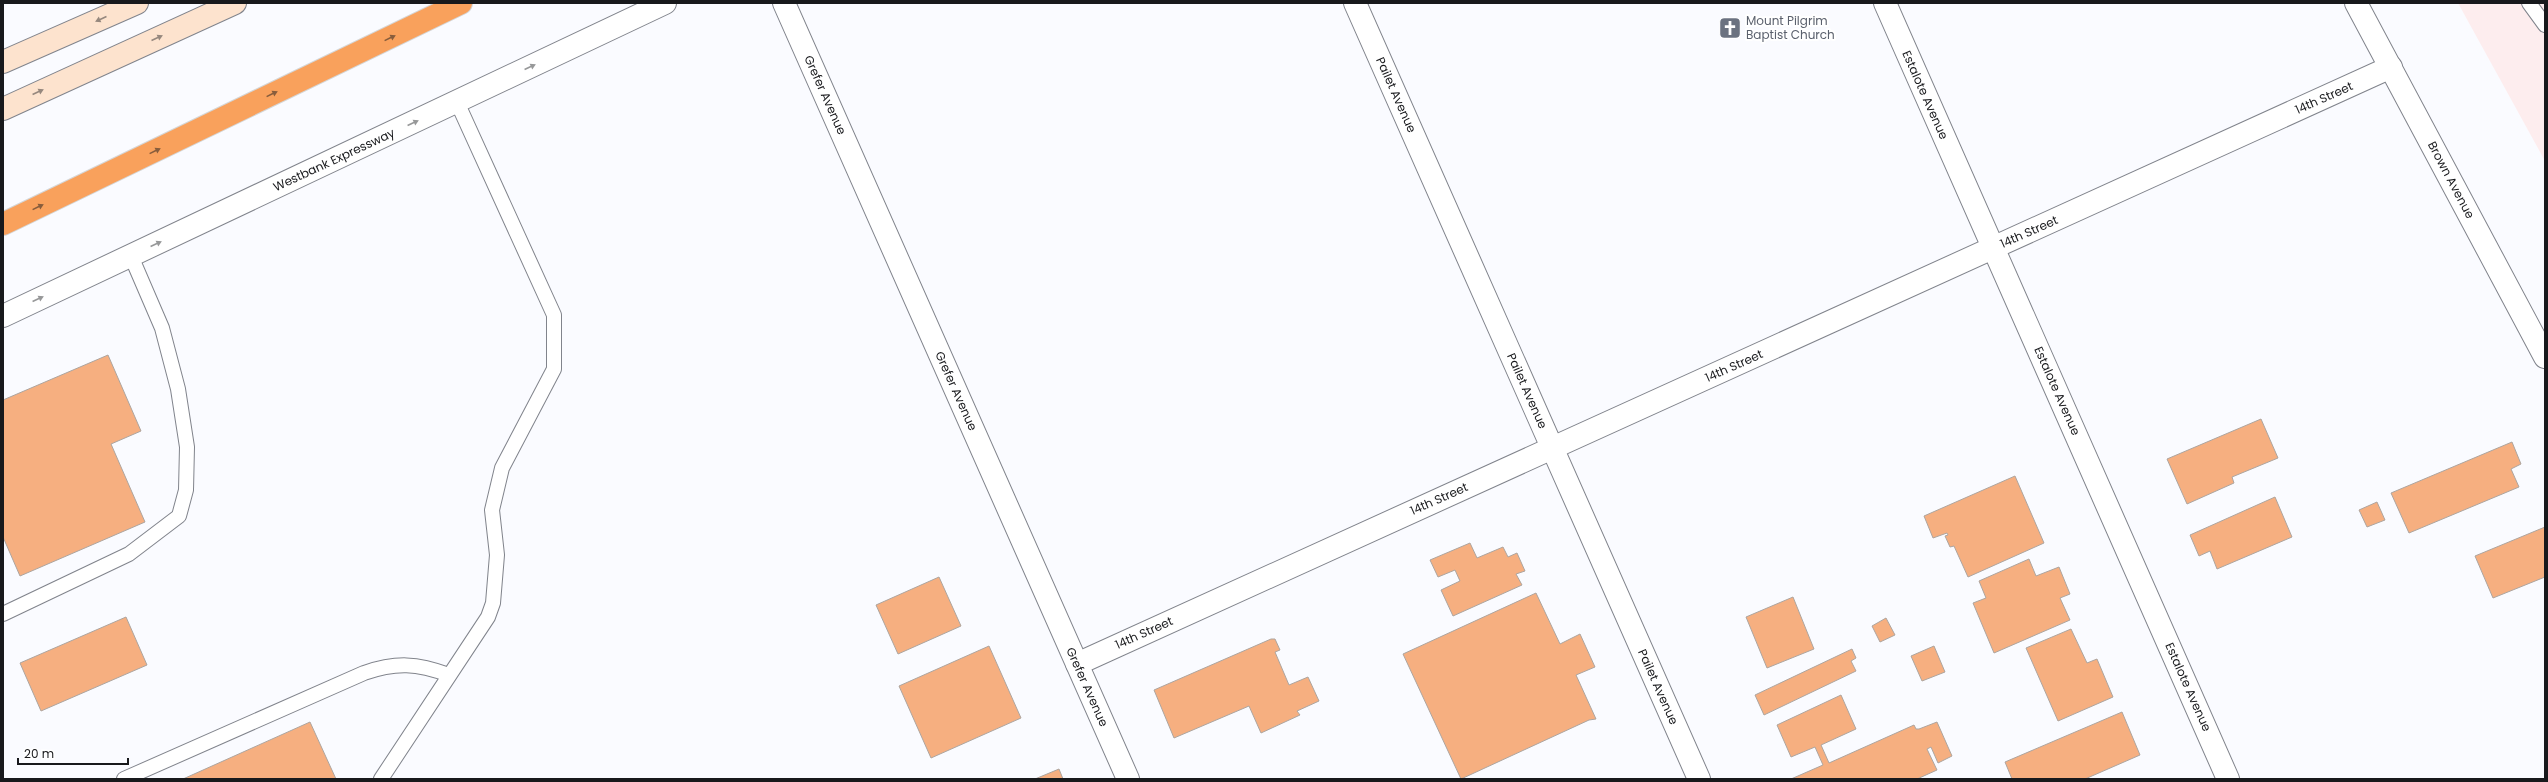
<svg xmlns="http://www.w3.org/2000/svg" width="2548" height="782" viewBox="0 0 2548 782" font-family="Poppins,sans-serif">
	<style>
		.commercial { fill: #fdedee }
		.building { fill: #f6af80; stroke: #ada59f }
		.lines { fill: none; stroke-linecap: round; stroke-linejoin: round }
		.service-casing { stroke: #81848c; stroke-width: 16 }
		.minor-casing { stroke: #81848c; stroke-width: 24 }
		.tertiary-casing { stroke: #81848c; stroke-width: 24 }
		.secondary-casing { stroke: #81848c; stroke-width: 24 }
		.motorway-casing { stroke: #d5d6d6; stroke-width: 24 }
		.service { stroke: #fff; stroke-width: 14 }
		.minor { stroke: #fff; stroke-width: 22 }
		.tertiary { stroke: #fff; stroke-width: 22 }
		.secondary { stroke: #fde3ce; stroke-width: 22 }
		.motorway { stroke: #f9a15c; stroke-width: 22 }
		.oneway { fill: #96887e }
		.oneway2 { fill: #885d3c }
		.oneway3 { fill: #979899 }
		.labels { text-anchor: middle; stroke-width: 4; stroke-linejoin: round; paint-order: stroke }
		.worship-label { font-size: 12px; fill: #5b616d; stroke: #fff; text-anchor: start }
		.street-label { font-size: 12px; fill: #18191c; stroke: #fff }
	</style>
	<rect width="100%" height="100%" fill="#fafbff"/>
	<polygon class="commercial" points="2458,3 2545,3 2545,161"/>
	<g class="building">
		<polygon points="108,355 141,431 111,444 145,522 20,576 3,537 3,400"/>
		<polygon points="2261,419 2278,458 2232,477 2234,483 2187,504 2167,459"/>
		<polygon points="2512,442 2521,464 2511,469 2519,487 2409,533 2391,493"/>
		<polygon points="2015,476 2044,543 1968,577 1954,546 1950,547 1945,536 1948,535 1947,533 1933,538 1924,516"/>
		<polygon points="2275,497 2292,537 2217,569 2210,551 2199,556 2190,535"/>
		<polygon points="2377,502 2385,520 2367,527 2359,510"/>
		<polygon points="2545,527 2545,577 2493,598 2475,556"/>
		<polygon points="1470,543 1477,558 1503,547 1508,557 1517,553 1525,571 1516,574 1522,585 1453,616 1441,590 1460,581 1455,570 1438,577 1430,560"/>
		<polygon points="2029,559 2036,576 2059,567 2070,594 2060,598 2070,620 1994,653 1973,603 1986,598 1979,581"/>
		<polygon points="939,577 961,626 898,654 876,605"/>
		<polygon points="1536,593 1560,644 1580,634 1595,667 1576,675 1596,719 1589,720 1461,779 1403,654"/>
		<polygon points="1793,597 1814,649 1767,668 1746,617"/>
		<polygon points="126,617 147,665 41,711 20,663"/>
		<polygon points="1886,618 1895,635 1880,642 1872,626"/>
		<polygon points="2071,629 2087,663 2097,659 2113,697 2058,721 2026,648"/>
		<polygon points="1271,639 1275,639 1280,650 1275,652 1289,685 1308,677 1319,701 1297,711 1300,715 1261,733 1249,706 1174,738 1154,690"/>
		<polygon points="989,646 1021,718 931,758 899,686"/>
		<polygon points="1934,646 1945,672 1922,681 1911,656"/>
		<polygon points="1852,649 1856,658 1851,661 1856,671 1764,715 1755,695"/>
		<polygon points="1841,695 1856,729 1821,745 1829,763 1914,725 1916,729 1919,729 1937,722 1952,756 1938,763 1931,747 1927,749 1937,770 1917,779 1791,779 1823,765 1815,747 1791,757 1777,725"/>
		<polygon points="2122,712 2140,755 2085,779 2012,779 2005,762"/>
		<polygon points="310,722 336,779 183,779"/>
		<polygon points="1059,769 1063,779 1035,779"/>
	</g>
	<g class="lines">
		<g class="service-casing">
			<g id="service">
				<polyline points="2529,3 2545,25"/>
				<polyline points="3,614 129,554 179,516 186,490 187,447 178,389 162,328 131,256"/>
				<path d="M124,779L364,673C396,662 417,663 449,675"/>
				<polyline points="381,779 488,617 493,603 497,555 492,510 502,468 554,369 554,315 457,102"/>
			</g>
		</g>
		<g class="minor-casing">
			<g id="minor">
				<polyline points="784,3 1128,779"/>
				<polyline points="1355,3 1699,779"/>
				<polyline points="1885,3 2228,779"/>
				<polyline points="2356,3 2545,357"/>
				<polyline points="1077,664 2391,67"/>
			</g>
		</g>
		<g class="tertiary-casing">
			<polyline id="tertiary" points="3,316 665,3"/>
		</g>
		<g class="secondary-casing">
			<g id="secondary">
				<polyline points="3,62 137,3"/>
				<polyline points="3,109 235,3"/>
			</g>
		</g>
		<g class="motorway-casing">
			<polyline id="motorway" points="3,224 461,3"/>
		</g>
		<use href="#service" class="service"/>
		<use href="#minor" class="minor"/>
		<use href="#tertiary" class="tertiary"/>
		<use href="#secondary" class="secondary"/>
		<use href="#motorway" class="motorway"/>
	</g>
	<defs><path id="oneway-solid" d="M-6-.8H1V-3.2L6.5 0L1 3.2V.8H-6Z"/></defs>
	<g class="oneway">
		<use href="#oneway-solid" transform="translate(101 19) rotate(156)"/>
		<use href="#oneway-solid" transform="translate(157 38) rotate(-24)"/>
		<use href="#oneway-solid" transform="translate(38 92) rotate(-25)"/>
	</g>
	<g class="oneway2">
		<use href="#oneway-solid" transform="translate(390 38) rotate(-26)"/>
		<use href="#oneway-solid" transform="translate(272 94) rotate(-26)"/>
		<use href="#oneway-solid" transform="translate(155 151) rotate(-26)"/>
		<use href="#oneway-solid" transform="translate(38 207) rotate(-26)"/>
	</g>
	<g class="oneway3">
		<use href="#oneway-solid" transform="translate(530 67) rotate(-25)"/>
		<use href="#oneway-solid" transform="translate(413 123) rotate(-25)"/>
		<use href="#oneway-solid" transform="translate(156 244) rotate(-25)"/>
		<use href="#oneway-solid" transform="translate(38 299) rotate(-25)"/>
	</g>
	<defs>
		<g id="church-square" transform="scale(1.15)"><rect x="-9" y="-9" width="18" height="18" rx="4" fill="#6b7280" stroke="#fff"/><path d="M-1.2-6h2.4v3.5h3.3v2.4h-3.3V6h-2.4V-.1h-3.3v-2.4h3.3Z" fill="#fff"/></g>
	</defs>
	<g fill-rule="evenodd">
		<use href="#church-square" x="1730" y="28"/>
	</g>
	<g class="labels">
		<g class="worship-label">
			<text x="1746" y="25">Mount Pilgrim<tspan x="1746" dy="14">Baptist Church</tspan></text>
		</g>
		<g class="street-label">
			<text transform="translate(825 95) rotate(66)" y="4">Grefer Avenue</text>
			<text transform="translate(1396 95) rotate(66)" y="4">Pailet Avenue</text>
			<text transform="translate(1925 95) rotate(66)" y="4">Estalote Avenue</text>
			<text transform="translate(2324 98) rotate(-24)" y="4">14th Street</text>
			<text transform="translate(334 160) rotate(-25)" y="4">Westbank Expressway</text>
			<text transform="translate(2451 180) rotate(62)" y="4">Brown Avenue</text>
			<text transform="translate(2029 232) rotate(-24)" y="4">14th Street</text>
			<text transform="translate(1734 366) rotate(-24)" y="4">14th Street</text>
			<text transform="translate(956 391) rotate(66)" y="4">Grefer Avenue</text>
			<text transform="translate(1527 391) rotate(66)" y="4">Pailet Avenue</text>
			<text transform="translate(2057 391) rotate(66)" y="4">Estalote Avenue</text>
			<text transform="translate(1439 499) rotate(-24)" y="4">14th Street</text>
			<text transform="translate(1144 633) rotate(-24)" y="4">14th Street</text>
			<text transform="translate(1087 687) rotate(66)" y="4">Grefer Avenue</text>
			<text transform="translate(1658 687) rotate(66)" y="4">Pailet Avenue</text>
			<text transform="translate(2188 687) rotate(66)" y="4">Estalote Avenue</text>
		</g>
	</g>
	<rect width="2548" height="782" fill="none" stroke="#18191c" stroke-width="8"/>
	<path d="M18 758v6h110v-6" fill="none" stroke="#18191c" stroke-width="2"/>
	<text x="24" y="758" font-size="12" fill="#18191c" stroke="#ffffff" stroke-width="3" paint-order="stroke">20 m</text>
</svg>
